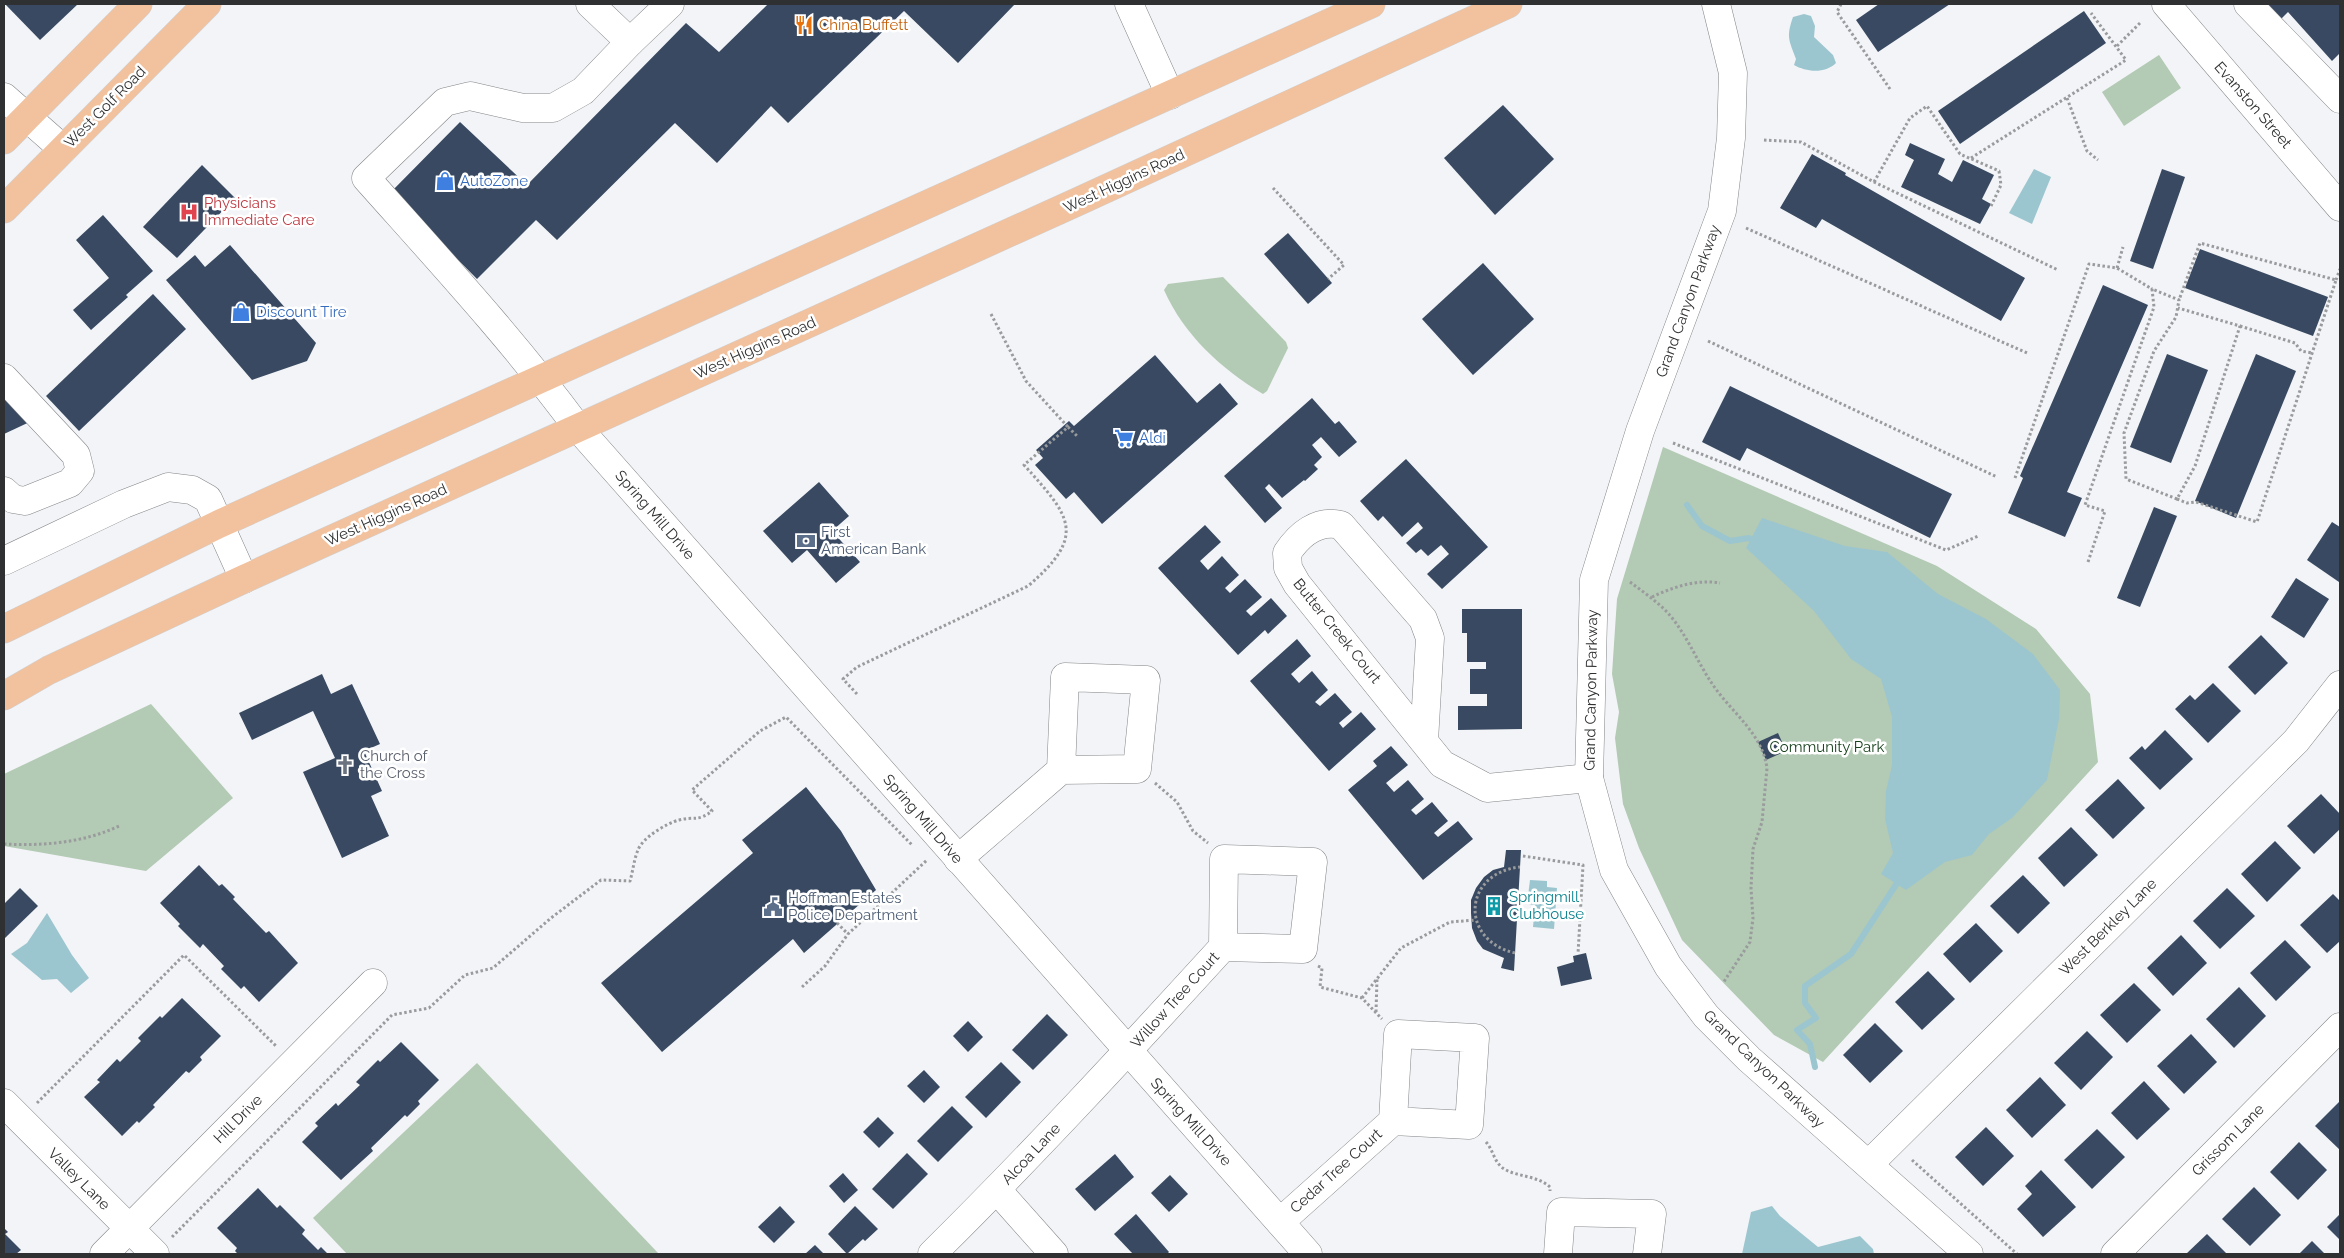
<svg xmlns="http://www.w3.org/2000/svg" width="2344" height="1258" viewBox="0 0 2344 1258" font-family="Raleway,sans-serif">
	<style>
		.green { fill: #b3cab4 }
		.water { fill: #9cc6cf }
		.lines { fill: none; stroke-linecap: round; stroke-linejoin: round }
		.stream { stroke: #9cc6cf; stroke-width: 6 }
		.building { fill: #384961 }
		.minor-casing { stroke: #838587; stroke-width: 29 }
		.major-casing { stroke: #d1d1d2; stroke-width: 29 }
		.path { stroke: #999b9d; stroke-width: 3; stroke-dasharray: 2.5 2.5; stroke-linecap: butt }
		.minor { stroke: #fff; stroke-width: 28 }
		.major { stroke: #f2c19d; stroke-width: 28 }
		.labels { text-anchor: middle; stroke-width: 5; stroke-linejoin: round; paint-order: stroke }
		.food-label { font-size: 15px; fill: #c56008; stroke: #fff; text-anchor: start }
		.street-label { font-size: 15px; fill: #2f3031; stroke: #fff }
		.shop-label { font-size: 15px; fill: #366cbe; stroke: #fff; text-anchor: start }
		.health-label { font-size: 15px; fill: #be3a42; stroke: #fff; text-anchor: start }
		.service-label { font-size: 15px; fill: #4e5e75; stroke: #fff; text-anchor: start }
		.park-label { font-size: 15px; fill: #18411d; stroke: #fff }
		.worship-label { font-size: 15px; fill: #5b616d; stroke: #fff; text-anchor: start }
		.culture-label { font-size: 15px; fill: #0d838f; stroke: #fff; text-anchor: start }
	</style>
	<rect width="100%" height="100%" fill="#f2f4f7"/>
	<g class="green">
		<polygon points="2159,55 2181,88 2124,126 2102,92"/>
		<path d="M1223,277L1286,342L1288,348L1267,391L1263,394C1221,369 1184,335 1164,290L1168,284Z"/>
		<polygon points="1663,447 1937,566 2036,629 2090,694 2098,762 1823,1062 1774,1035 1682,940 1639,848 1623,804 1615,738 1619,712 1612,674 1617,599"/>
		<polygon points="151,704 233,798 146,871 4,846 4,774"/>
		<polygon points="477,1063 659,1254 347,1254 313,1218"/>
	</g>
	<g class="water">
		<path d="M1804,14L1811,16L1815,26L1814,37L1833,55L1836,63C1825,74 1806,72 1794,65L1796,59C1789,40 1786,37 1793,17Z"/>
		<polygon points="2034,169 2051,177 2032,224 2009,213"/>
		<polygon points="1762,518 1845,546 1887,552 1938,594 1986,619 2033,654 2060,690 2059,719 2047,780 2012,818 1989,834 1972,855 1945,862 1906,890 1881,874 1893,853 1885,819 1886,791 1892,765 1892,717 1881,679 1851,659 1814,611 1746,548"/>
		<polygon points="1530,880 1547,881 1547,887 1557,888 1554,929 1533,927 1535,905 1527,904"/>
		<polygon points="47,913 72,955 89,978 71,993 57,979 42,980 11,954 27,943"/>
		<polygon points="1772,1206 1780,1216 1818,1247 1860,1236 1873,1249 1874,1254 1742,1254 1751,1212"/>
	</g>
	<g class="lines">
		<g class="stream">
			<polyline points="1687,505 1702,526 1730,541 1749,538 1757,543"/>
			<polyline points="1815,1067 1810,1044 1797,1030 1816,1018 1805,1003 1805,986 1851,954 1901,877"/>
		</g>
	</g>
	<g class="building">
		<polygon points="5,4 78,4 40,40"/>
		<polygon points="768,4 1015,4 958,63 904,11 788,123 771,106 717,163 675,123 557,240 536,220 477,279 391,192 460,122 527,185 686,23 719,52"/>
		<polygon points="1879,4 1950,4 1878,52 1856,20"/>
		<polygon points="2265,4 2340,4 2340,53 2332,61 2288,12 2280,20"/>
		<polygon points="2084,11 2106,43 1960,144 1938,111"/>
		<polygon points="1503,105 1554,159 1495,215 1444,158"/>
		<polygon points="1910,143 1945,159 1938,174 1952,182 1963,160 1994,175 1982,199 1991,204 1980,224 1901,187 1914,160 1905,155"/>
		<polygon points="1812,154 1846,173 1845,175 2025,278 2001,321 1822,219 1816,228 1780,208"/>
		<polygon points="202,165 235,198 177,258 143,227"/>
		<polygon points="2162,169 2185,177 2153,269 2130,261"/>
		<polygon points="103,215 153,271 126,295 128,297 91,330 73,310 109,278 76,240"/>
		<polygon points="1288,233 1332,283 1308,304 1264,254"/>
		<polygon points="230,245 316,343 307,361 252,380 166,280 195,255 205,267"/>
		<polygon points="2200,249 2328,297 2313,336 2185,288"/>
		<polygon points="1483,263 1534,319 1473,375 1422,319"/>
		<polygon points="2103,285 2148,305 2067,492 2082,498 2065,537 2008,513 2023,478 2020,476"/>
		<polygon points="153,294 186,329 79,431 46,396"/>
		<polygon points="2167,354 2208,370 2171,463 2130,447"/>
		<polygon points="2256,354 2296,371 2236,518 2195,501"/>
		<polygon points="1155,355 1197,403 1220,383 1238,404 1102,524 1074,492 1066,499 1035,465 1043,458 1036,450 1069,421 1074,426"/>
		<polygon points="1730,386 1952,494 1930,538 1747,448 1740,461 1702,442"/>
		<polygon points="4,387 36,419 4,434"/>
		<polygon points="1312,398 1335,424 1339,421 1357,442 1339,457 1321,437 1312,445 1322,457 1314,465 1318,469 1305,481 1304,480 1282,498 1269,484 1265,488 1282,508 1265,523 1224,476"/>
		<polygon points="1406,459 1488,547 1442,589 1427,574 1449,554 1441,545 1428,556 1421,549 1416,553 1406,543 1423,528 1418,522 1402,537 1383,516 1378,521 1360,501"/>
		<polygon points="819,482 849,516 832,531 860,562 836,583 807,550 792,563 763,531"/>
		<polygon points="2154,507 2177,516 2140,607 2117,598"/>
		<polygon points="2332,522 2340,527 2339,582 2307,560"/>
		<polygon points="1205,525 1221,542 1200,561 1208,570 1222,556 1239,575 1225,588 1230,593 1245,579 1262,597 1246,611 1251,616 1271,598 1287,616 1268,634 1265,630 1238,655 1158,568"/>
		<polygon points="2296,578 2329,599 2304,638 2271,617"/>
		<polygon points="1462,609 1522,609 1522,729 1458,730 1458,706 1487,706 1487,694 1470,694 1470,669 1486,669 1486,662 1467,662 1467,633 1462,633"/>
		<polygon points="2261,635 2288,663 2255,695 2228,667"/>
		<polygon points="1297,639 1311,656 1291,674 1299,683 1312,671 1328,690 1315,702 1320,706 1335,693 1352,712 1339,723 1343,728 1361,712 1376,729 1329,771 1250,681"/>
		<polygon points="322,674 331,694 352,684 380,744 364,751 382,791 371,796 389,836 342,858 303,772 335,758 313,711 252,740 239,713"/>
		<polygon points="2213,683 2241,711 2208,743 2175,709 2190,695 2195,700"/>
		<polygon points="2165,730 2193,759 2160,790 2129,758 2142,746 2145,750"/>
		<polygon points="1778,733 1786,751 1766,760 1758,742"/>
		<polygon points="1391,746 1408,765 1386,783 1394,792 1408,780 1424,799 1411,810 1416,815 1432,802 1448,821 1434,833 1438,837 1458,821 1473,839 1423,880 1348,790 1377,766 1373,761"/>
		<polygon points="2118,779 2145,808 2113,839 2085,810"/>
		<polygon points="806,787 841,831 876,890 804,953 793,939 662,1052 601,983 753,853 742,840"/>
		<polygon points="2321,794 2340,814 2340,829 2314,854 2287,826"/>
		<polygon points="2071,827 2098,855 2064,887 2038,858"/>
		<polygon points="2275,841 2301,868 2267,902 2241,874"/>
		<polygon points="1506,850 1521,850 1514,971 1501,968 1504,958 1483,949 1477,941 1472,928 1471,913 1471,900 1476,888 1484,877 1493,870 1504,867"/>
		<polygon points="199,865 219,886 222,884 235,897 233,899 266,933 269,931 298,963 259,1002 244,986 241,989 221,969 224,966 203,944 200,948 178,926 180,924 160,903"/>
		<polygon points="2023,875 2050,903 2018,934 1990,906"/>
		<polygon points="20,888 38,906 4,939 4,904"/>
		<polygon points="2227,888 2255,916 2220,949 2193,921"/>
		<polygon points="2333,894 2340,901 2340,941 2327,953 2300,925"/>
		<polygon points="1976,923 2003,951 1970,983 1943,954"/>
		<polygon points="2181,935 2207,963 2173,996 2147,968"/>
		<polygon points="2285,940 2311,967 2276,1001 2250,973"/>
		<polygon points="1586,953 1592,979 1561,986 1557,967 1574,962 1573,956"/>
		<polygon points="1928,971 1955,999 1922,1030 1895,1002"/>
		<polygon points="2134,983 2161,1010 2127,1043 2100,1015"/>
		<polygon points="2239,987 2266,1016 2234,1048 2206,1019"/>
		<polygon points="182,998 221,1036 200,1057 202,1060 189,1073 186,1071 153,1105 155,1107 139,1123 137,1121 122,1136 84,1097 100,1082 97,1080 117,1059 120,1062 141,1041 138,1038 160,1016 162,1018"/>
		<polygon points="1047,1014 1068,1035 1033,1070 1012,1050"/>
		<polygon points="968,1021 983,1037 968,1052 953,1036"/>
		<polygon points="1875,1023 1903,1051 1870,1083 1843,1055"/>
		<polygon points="2087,1031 2113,1057 2081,1090 2054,1063"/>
		<polygon points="2191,1034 2217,1062 2184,1094 2157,1066"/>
		<polygon points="401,1042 439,1080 418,1101 420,1104 407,1117 405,1115 371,1148 373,1151 341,1180 302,1142 318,1126 315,1123 336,1103 338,1106 360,1085 356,1082 378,1060 380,1062"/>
		<polygon points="1001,1062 1021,1082 986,1118 965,1097"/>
		<polygon points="924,1070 940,1087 924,1103 907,1086"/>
		<polygon points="2040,1077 2066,1105 2032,1138 2006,1110"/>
		<polygon points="2144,1081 2170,1109 2137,1140 2111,1113"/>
		<polygon points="2340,1101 2340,1150 2315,1126"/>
		<polygon points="952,1106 973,1127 938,1162 917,1141"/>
		<polygon points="878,1117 894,1133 879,1148 863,1132"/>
		<polygon points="1986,1127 2014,1156 1983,1186 1955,1157"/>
		<polygon points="2097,1129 2125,1157 2092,1189 2064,1160"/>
		<polygon points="2299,1142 2327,1170 2298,1200 2270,1172"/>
		<polygon points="907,1153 928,1174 893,1209 872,1189"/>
		<polygon points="1115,1154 1134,1177 1095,1211 1075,1189"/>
		<polygon points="2041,1170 2076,1207 2043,1237 2017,1209 2032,1194 2025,1186"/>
		<polygon points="843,1173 858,1190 844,1203 829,1186"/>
		<polygon points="1170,1175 1188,1194 1169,1212 1151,1193"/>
		<polygon points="2254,1187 2281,1215 2250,1246 2222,1219"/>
		<polygon points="258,1188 277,1208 280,1205 305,1230 302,1234 318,1250 321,1247 328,1254 238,1254 235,1251 237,1248 217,1228"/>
		<polygon points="780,1206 795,1222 774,1243 758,1227"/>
		<polygon points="855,1206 878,1229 865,1241 863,1239 847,1254 828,1234"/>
		<polygon points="1136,1214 1169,1252 1167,1254 1133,1254 1114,1234"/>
		<polygon points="2340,1214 2340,1240 2327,1227"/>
		<polygon points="4,1228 8,1232 5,1234 21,1250 16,1254 4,1254"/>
		<polygon points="2207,1234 2227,1254 2186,1254"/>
		<polygon points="2312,1241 2325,1254 2299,1254"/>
		<polygon points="815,1245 824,1254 805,1254"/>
	</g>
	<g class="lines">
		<g class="minor-casing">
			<g id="minor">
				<polyline points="590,4 630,42 670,4"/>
				<polyline points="1129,4 1170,95"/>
				<polyline points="1716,4 1733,73 1731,138 1722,211 1640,431 1594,580 1589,778 1614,870 1668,966 1706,1016 1749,1059 1969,1254"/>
				<polyline points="2166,4 2340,207"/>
				<polyline points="2248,4 2340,99"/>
				<path d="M630,42L583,91L553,108H523L470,96L445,102L366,178C439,260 513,340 578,428L1308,1254"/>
				<polyline points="4,97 63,149"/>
				<polyline points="4,378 76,455 80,471 70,483 25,501 13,499 4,491"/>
				<polyline points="4,561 124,504 168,487 192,490 208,499 244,579"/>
				<path d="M1424,741L1430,638L1423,619L1341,525C1317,519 1299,535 1287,553L1288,568L1297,584L1442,764L1487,788L1589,778"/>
				<polyline points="958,859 1061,770 1137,769 1146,680 1065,677 1061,770"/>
				<polyline points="4,1103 155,1254"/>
				<polyline points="1869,1164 2296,741 2340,685"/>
				<polyline points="997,1190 1054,1254"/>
				<polyline points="1280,1222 1393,1121 1398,1034 1475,1038 1469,1125 1393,1121"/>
				<polyline points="104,1254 373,983"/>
				<path d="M932,1254C1032,1155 1128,1051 1223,947L1224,859L1313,862L1303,949L1223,947"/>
				<polyline points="1558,1254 1561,1212 1652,1214 1647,1254"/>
				<polyline points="2115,1254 2340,1027"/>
			</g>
		</g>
		<g class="major-casing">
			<g id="major">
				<polyline points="4,140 138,4"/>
				<polyline points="4,209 207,4"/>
				<polyline points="4,629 219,524 1371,4"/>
				<polyline points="4,696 49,670 244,579 1077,202 1508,4"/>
			</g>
		</g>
		<g class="path">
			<polyline points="1841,4 1837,12 1890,89"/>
			<polyline points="2117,46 2140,23"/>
			<polyline points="2067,98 2087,151 2098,160"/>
			<polyline points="1764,140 1801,142 1874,182 2058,270"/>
			<polyline points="1971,158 2126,60 2091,13"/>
			<polyline points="1874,182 1910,118 1927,106 1960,154 1999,171 2001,185 1991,206"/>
			<polyline points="1273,188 1344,265 1328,279"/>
			<polyline points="1746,228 2027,353"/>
			<polyline points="2117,268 2123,247"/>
			<polyline points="2336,280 2340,269"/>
			<polyline points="991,314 1026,381 1068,427"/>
			<polyline points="2240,326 2295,343 2301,351 2312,353"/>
			<polyline points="1708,341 1997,477"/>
			<polyline points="1673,443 1946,550 1978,536"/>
			<polyline points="2015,478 2089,264 2117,268 2152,289"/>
			<polyline points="2177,499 2187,503 2196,502 2257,522 2336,280 2200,243 2179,300"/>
			<polyline points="2088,562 2105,511 2085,505 2154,307 2152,289 2179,300 2176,317 2154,351 2124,433 2126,479 2177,499 2195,466 2240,326 2178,308"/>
			<path d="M1630,582C1642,591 1655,600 1666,611C1686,632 1697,662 1713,685C1732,713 1762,733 1767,768L1762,822L1753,849L1751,888L1753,918L1750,942L1723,983"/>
			<path d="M1652,597C1673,587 1697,579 1720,583"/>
			<path d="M857,694L843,679L857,667L1028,586C1088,535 1070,516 1024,465L1068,427L1078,437"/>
			<polyline points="1155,783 1177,802 1193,831 1208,843"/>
			<path d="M4,844C43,846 83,843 119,826"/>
			<polyline points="1523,856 1583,865 1578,954"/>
			<polyline points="837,923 848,934"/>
			<path d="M1515,953C1459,940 1463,873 1520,867"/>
			<polyline points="1318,966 1322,968 1320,987 1362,998 1382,1019"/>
			<polyline points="802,987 825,966 848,934 927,860"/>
			<polyline points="1362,998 1401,948 1450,922 1476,920"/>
			<polyline points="1376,1012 1377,979"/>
			<polyline points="37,1103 184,955 277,1047"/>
			<path d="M1486,1142C1494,1151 1494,1164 1506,1170C1520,1177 1538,1176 1550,1187V1191"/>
			<polyline points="1912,1160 2017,1254"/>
			<path d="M172,1237L392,1015L429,1008L465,975L493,968L551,918L601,880L630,881C633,871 634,859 638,850C642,838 667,823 679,820C695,816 698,822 712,811L692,790L760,731L786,717L913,846"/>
		</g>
		<use href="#minor" class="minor"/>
		<use href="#major" class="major"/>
	</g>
	<defs>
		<g id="restaurant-bare" transform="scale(1.5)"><path d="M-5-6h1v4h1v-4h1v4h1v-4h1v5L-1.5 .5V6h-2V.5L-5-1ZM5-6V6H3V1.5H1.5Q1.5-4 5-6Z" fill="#e8710a" stroke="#fff" stroke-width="2.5" paint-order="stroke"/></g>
		<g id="shop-bare" transform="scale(1.5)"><path d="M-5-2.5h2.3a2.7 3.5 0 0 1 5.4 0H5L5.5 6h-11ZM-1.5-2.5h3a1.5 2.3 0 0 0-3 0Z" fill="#3f7fe0" stroke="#fff" stroke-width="2.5" paint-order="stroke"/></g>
		<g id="hospital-bare" transform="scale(1.5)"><path d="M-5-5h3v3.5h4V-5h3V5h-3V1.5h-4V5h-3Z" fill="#e0444e" stroke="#fff" stroke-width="2.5" paint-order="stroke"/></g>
		<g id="supermarket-bare" transform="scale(1.5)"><path d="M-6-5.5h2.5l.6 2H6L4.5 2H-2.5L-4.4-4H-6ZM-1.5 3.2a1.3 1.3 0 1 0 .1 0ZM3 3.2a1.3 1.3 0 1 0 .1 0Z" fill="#3f7fe0" stroke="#fff" stroke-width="2.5" paint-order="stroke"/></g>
		<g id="bank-bare" transform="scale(1.5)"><path d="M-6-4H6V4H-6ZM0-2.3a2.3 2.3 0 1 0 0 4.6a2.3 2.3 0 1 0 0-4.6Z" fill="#5c6f8a" stroke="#fff" stroke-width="2.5" paint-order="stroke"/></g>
		<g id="church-bare" transform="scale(1.5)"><path d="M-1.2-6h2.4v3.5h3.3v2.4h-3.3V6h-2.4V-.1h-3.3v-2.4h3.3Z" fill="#6b7280" stroke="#fff" stroke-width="2.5" paint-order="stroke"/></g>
		<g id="building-bare" transform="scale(1.5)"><path d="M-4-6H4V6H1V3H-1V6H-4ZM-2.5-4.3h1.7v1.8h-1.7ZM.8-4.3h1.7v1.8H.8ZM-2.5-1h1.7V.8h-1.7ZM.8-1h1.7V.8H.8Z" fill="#0f9aa8" stroke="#fff" stroke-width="2.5" paint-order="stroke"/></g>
		<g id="civic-bare" transform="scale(1.5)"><path d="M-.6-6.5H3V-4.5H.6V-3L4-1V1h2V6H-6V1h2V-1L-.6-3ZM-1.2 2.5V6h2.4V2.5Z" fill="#5c6f8a" stroke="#fff" stroke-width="2.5" paint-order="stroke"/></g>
	</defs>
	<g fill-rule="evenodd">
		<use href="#restaurant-bare" x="804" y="25"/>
		<use href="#shop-bare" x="445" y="181"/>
		<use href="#hospital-bare" x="189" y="212"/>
		<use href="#shop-bare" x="241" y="312"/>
		<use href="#supermarket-bare" x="1124" y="438"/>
		<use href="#bank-bare" x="806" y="541"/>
		<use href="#church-bare" x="345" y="765"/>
		<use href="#building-bare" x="1494" y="906"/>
		<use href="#civic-bare" x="773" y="907"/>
	</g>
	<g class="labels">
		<g class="food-label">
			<text x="819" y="30">China Buffett</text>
		</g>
		<g class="street-label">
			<text transform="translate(2253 105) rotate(49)" y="5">Evanston Street</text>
			<text transform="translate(105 107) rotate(-45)" y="5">West Golf Road</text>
			<text transform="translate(1124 181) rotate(-25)" y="5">West Higgins Road</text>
			<text transform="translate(1688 301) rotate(-70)" y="5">Grand Canyon Parkway</text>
			<text transform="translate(755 348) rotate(-24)" y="5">West Higgins Road</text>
			<text transform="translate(386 515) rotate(-24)" y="5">West Higgins Road</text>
			<text transform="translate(655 515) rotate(49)" y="5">Spring Mill Drive</text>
			<text transform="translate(1337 631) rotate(51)" y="5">Butter Creek Court</text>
			<text transform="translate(1591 690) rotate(-89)" y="5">Grand Canyon Parkway</text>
			<text transform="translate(923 819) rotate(49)" y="5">Spring Mill Drive</text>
			<text transform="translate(2108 927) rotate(-45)" y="5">West Berkley Lane</text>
			<text transform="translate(1175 1000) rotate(-48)" y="5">Willow Tree Court</text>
			<text transform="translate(1764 1069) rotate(44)" y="5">Grand Canyon Parkway</text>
			<text transform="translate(238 1119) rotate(-45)" y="5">Hill Drive</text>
			<text transform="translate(1191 1122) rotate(48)" y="5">Spring Mill Drive</text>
			<text transform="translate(2228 1140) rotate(-45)" y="5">Grissom Lane</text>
			<text transform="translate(1031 1154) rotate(-47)" y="5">Alcoa Lane</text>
			<text transform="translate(1336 1171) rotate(-42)" y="5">Cedar Tree Court</text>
			<text transform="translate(79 1179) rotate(45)" y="5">Valley Lane</text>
		</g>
		<g class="shop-label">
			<text x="460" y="186">AutoZone</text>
			<text x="256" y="317">Discount Tire</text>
			<text x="1139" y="443">Aldi</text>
		</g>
		<g class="health-label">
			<text x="204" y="208">Physicians<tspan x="204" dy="17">Immediate Care</tspan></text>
		</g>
		<g class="service-label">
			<text x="821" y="537">First<tspan x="821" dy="17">American Bank</tspan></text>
			<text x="788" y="903">Hoffman Estates<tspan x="788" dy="17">Police Department</tspan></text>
		</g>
		<g class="park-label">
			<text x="1827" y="752">Community Park</text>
		</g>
		<g class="worship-label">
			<text x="360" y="761">Church of<tspan x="360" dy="17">the Cross</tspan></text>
		</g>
		<g class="culture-label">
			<text x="1509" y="902">Springmill<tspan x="1509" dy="17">Clubhouse</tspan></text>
		</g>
	</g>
	<rect width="2344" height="1258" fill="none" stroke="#2f3031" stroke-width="10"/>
</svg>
